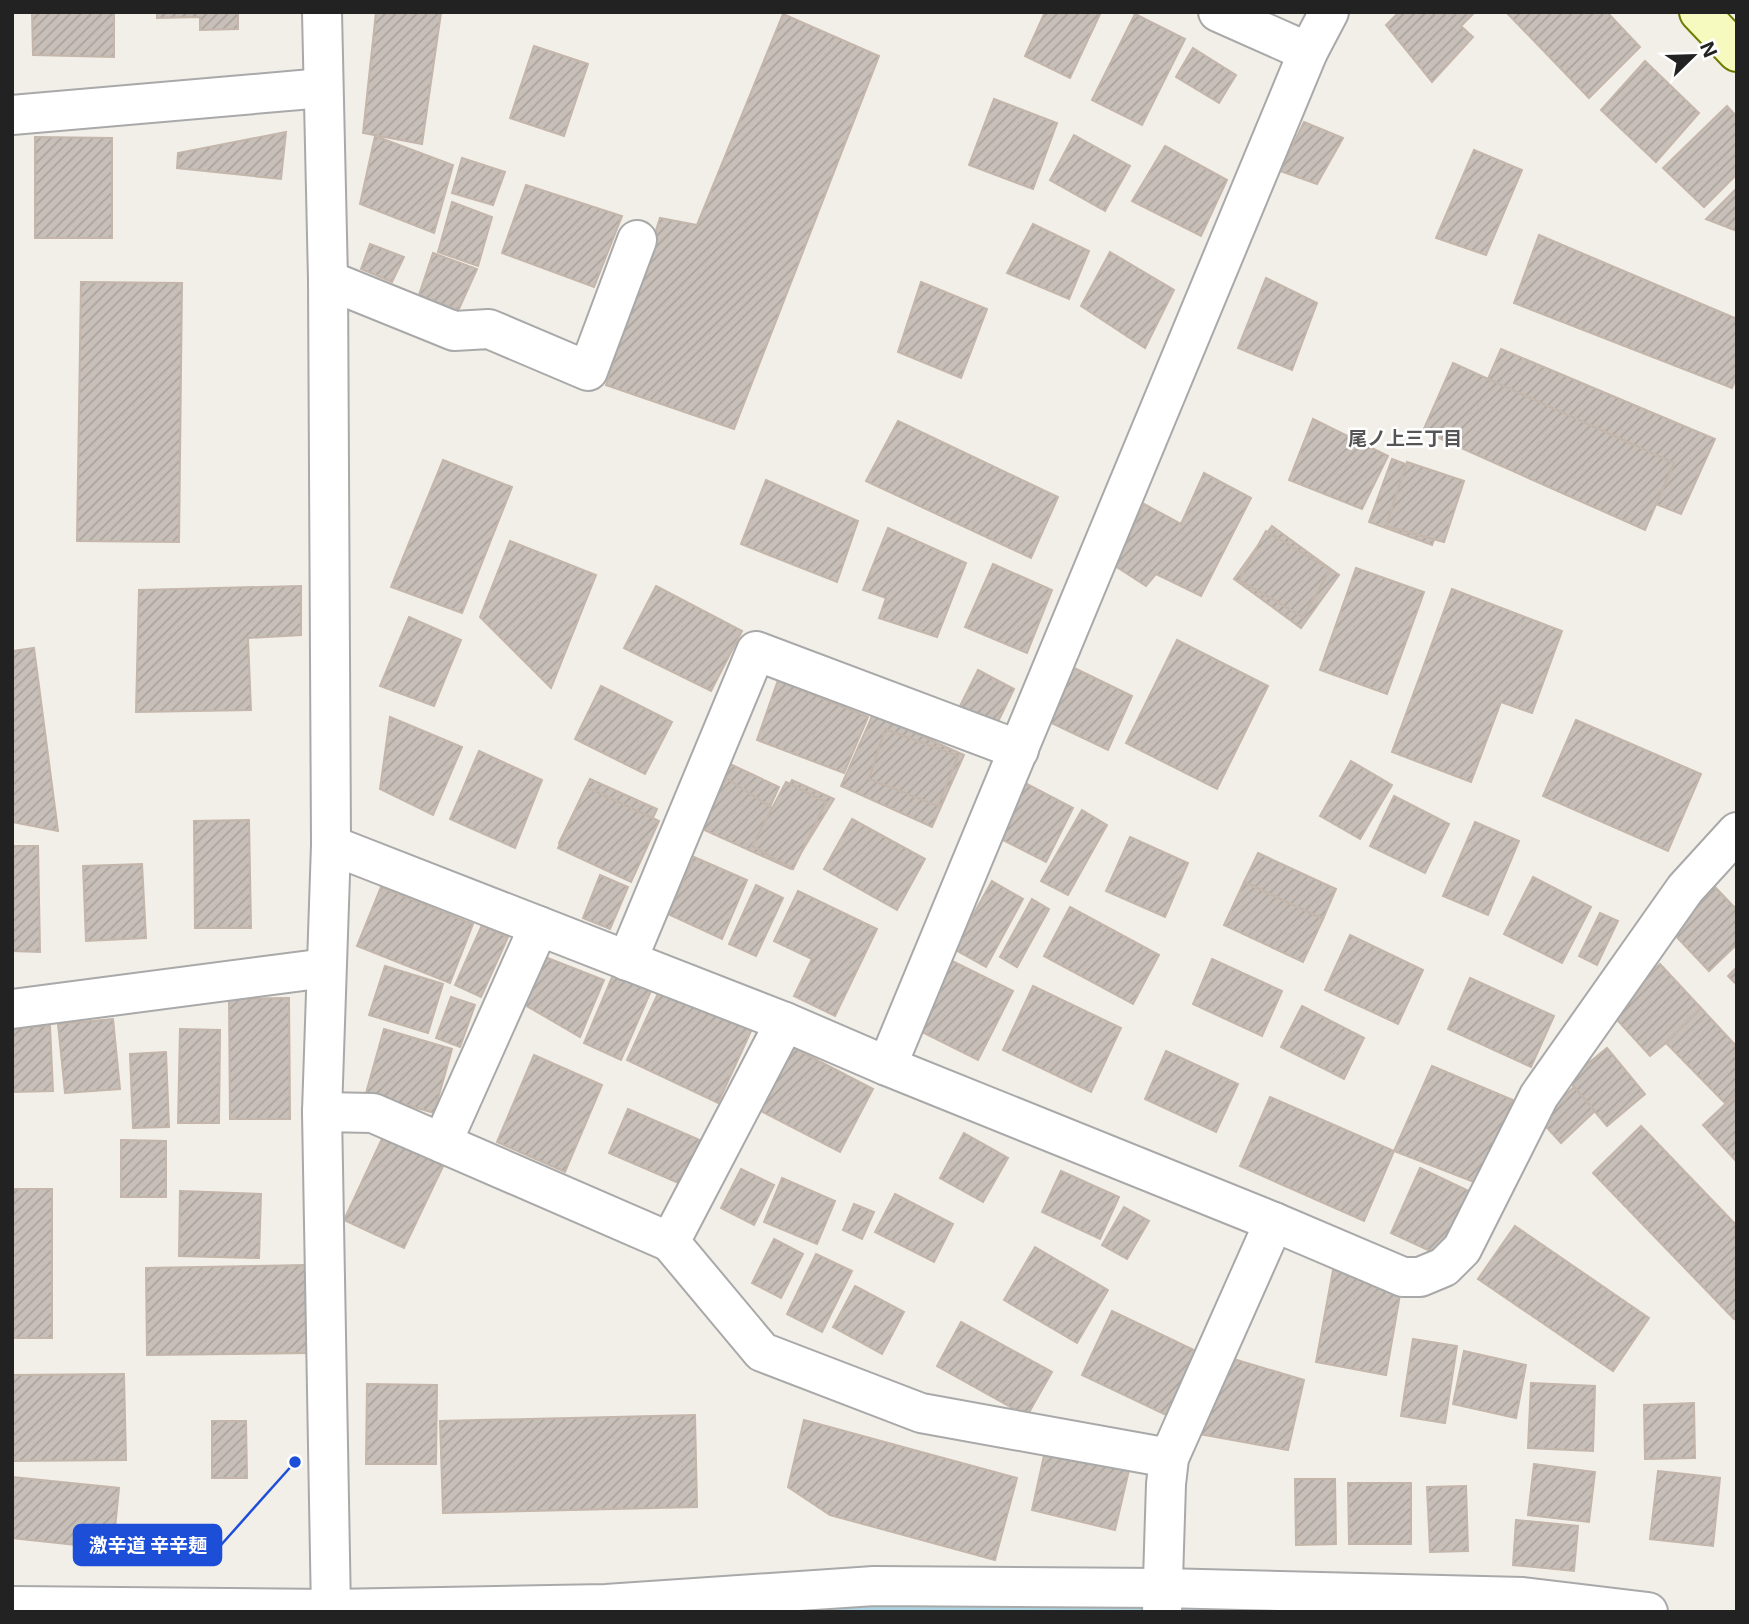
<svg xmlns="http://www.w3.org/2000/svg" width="1749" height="1624" viewBox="0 0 1749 1624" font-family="Inter,'Noto Sans JP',sans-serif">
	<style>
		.water { fill: #aad3df }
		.building { fill: url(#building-hatch); stroke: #c4b6ab; stroke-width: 2 }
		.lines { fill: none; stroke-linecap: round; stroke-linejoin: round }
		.street-casing { stroke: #a9a9a9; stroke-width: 42 }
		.secondary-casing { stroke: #707d05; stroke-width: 42 }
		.street { stroke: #fff; stroke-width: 38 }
		.secondary { stroke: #f7fabf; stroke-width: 38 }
		.labels { text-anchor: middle; stroke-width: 5; stroke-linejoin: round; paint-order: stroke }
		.neighbourhood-label { font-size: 19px; font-weight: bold; fill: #555; stroke: #fff }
		.leader { fill: none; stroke: #1d4ed8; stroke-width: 2.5 }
		.callout-dot { fill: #1d4ed8; stroke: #fff; stroke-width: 2.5 }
		.callout { fill: #1d4ed8; stroke: #1d4ed8; stroke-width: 2.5 }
		.callout-label { font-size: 19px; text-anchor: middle; font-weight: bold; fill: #fff }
	</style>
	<defs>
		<pattern id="building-hatch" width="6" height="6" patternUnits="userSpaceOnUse" patternTransform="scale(1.75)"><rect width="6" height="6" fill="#c7bfb8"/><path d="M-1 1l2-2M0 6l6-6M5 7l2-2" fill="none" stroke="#aba49e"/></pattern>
	</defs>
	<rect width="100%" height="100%" fill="#f2efe9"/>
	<polygon class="water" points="846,1599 1521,1612 659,1612"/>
	<g class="building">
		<polygon points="32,12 114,12 114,57 33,55"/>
		<polygon points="157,12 238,12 238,29 200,30 200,17 157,18"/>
		<polygon points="376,12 441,13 422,144 363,133"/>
		<polygon points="1045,12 1101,12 1070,78 1025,56"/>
		<polygon points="1399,12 1475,12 1461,26 1473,37 1432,82 1386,25"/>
		<polygon points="1506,12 1607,12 1640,47 1589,98"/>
		<polygon points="783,14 879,56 734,429 606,385 660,218 697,225"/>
		<polygon points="1135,14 1185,39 1142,125 1092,100"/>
		<polygon points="534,46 588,64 564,136 510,118"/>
		<polygon points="1193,48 1236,75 1219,103 1176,77"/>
		<polygon points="1645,61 1699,113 1656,162 1601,110"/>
		<polygon points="994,99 1057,123 1033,189 969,165"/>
		<polygon points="1727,106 1737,117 1737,174 1704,207 1663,168"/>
		<polygon points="1304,122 1343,138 1317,184 1280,171"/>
		<polygon points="286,132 281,179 177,168 178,153"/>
		<polygon points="1074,135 1130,166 1105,211 1050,180"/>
		<polygon points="375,136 453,165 434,233 360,204"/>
		<polygon points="35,137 112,138 112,238 35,238"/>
		<polygon points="1165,146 1227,180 1201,236 1132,201"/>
		<polygon points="1474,150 1522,170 1486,255 1436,238"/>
		<polygon points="462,158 505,172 493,205 452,193"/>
		<polygon points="526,185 622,216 594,287 502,253"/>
		<polygon points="1737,188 1737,231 1706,219"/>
		<polygon points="452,202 492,217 478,266 438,252"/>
		<polygon points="1033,224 1089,251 1069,299 1007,273"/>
		<polygon points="1539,235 1737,319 1737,376 1732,388 1514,303"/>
		<polygon points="370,244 404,257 392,282 361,269"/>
		<polygon points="1110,252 1174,290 1145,348 1081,306"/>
		<polygon points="433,253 477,269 458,311 419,295"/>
		<polygon points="1266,278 1317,303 1292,370 1238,348"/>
		<polygon points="81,282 182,283 179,542 77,541"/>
		<polygon points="921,282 987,309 961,378 898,352"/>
		<polygon points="1501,349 1715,439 1681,514 1466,429"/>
		<polygon points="1453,363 1674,463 1645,530 1423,431"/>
		<polygon points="1313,419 1388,456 1362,509 1289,480"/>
		<polygon points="898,421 1058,497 1031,558 866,481"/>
		<polygon points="1392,459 1456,483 1432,545 1369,522"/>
		<polygon points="443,460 512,487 462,613 391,587"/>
		<polygon points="1407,462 1464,481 1444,542 1386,526"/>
		<polygon points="1204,473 1251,498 1201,596 1156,574 1146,586 1115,566 1144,504 1181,524"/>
		<polygon points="766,480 858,521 837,582 741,544"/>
		<polygon points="1272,526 1339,575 1301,628 1234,579"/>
		<polygon points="888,528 966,563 937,637 879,618 886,598 863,590"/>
		<polygon points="1266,531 1330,570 1303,617 1239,580"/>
		<polygon points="510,541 596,575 551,688 480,617"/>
		<polygon points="993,564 1052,590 1027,653 965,627"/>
		<polygon points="1356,568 1424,592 1387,694 1320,670"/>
		<polygon points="301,586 301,635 248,638 251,710 136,712 139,590"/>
		<polygon points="656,586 742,631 711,691 624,648"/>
		<polygon points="1452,589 1562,631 1532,713 1501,702 1471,782 1392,752"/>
		<polygon points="409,617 461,640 434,706 380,686"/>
		<polygon points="1177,640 1268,686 1217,789 1126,743"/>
		<polygon points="34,648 58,831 12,822 12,651"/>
		<polygon points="1066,664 1132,696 1108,750 1041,718"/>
		<polygon points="978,670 1014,689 995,728 958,710"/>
		<polygon points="778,680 868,717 844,773 757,740"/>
		<polygon points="601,686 672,722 645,774 575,739"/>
		<polygon points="873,714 964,755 932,827 841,786"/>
		<polygon points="390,717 462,747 433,815 380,789"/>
		<polygon points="1576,720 1701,774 1668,851 1543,796"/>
		<polygon points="885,729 958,756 938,806 869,779"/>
		<polygon points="479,751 542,780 515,848 450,819"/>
		<polygon points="1351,761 1392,785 1360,839 1320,816"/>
		<polygon points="730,764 779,787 752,846 702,823"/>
		<polygon points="726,778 775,810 792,780 834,799 791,869 700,828"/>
		<polygon points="590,779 657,809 629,870 559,843"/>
		<polygon points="786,782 826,802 793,869 752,846"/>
		<polygon points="1025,783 1073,808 1046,862 997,837"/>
		<polygon points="586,787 659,821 631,882 558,848"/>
		<polygon points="1394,796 1449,824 1425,873 1370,846"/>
		<polygon points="1082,810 1107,825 1068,895 1041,881"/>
		<polygon points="852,819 925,859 897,910 824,869"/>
		<polygon points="249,820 251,928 195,928 194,821"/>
		<polygon points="1475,822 1519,841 1488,915 1443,896"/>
		<polygon points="1130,837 1188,863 1165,917 1106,891"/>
		<polygon points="12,846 38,846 40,952 12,951"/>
		<polygon points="1258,853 1336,889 1323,919 1244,882"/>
		<polygon points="694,857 747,880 722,939 668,914"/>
		<polygon points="142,864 146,938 86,941 83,866"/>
		<polygon points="600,875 628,887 610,929 583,918"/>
		<polygon points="1533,877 1591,907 1562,963 1504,934"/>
		<polygon points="992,881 1023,899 986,967 954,949"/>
		<polygon points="1244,882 1323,919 1303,962 1224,925"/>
		<polygon points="756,885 783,898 756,956 729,944"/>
		<polygon points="381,887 473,924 450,983 357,946"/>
		<polygon points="1715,887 1737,910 1737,944 1709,971 1671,931"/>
		<polygon points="798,891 877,929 835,1016 794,996 812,959 774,941"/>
		<polygon points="1032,899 1049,909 1017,967 1000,957"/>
		<polygon points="1070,907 1159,955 1133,1004 1044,956"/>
		<polygon points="1600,913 1618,921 1597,965 1579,956"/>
		<polygon points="482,925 508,937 481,997 455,985"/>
		<polygon points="1350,935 1423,970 1398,1024 1325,990"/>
		<polygon points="938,954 1013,991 978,1060 904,1023"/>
		<polygon points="545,957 604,980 580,1037 525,1005"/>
		<polygon points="1212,959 1282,991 1262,1036 1193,1004"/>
		<polygon points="1660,964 1701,1008 1666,1043 1650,1056 1609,1011"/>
		<polygon points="385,966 443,984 428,1033 369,1015"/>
		<polygon points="1737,967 1737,985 1728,976"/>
		<polygon points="616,968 654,984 621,1060 584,1043"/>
		<polygon points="1470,978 1554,1016 1531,1067 1448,1029"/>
		<polygon points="1033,986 1121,1028 1091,1092 1003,1050"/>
		<polygon points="661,987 752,1029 718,1103 627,1060"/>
		<polygon points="451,997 475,1005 460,1047 436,1038"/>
		<polygon points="289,998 290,1119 230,1119 229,999"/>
		<polygon points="1302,1006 1364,1038 1344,1079 1281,1047"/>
		<polygon points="1701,1008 1737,1047 1737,1092 1725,1103 1666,1043"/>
		<polygon points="113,1019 120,1089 65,1093 58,1024"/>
		<polygon points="50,1026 53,1091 12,1092 12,1028"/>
		<polygon points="180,1029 220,1030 219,1123 178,1123"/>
		<polygon points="384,1029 452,1049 434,1113 366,1093"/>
		<polygon points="792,1047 873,1089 840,1152 759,1110"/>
		<polygon points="1607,1048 1645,1094 1607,1126 1568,1080"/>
		<polygon points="1166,1051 1238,1084 1216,1132 1145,1099"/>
		<polygon points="166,1052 169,1127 133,1128 130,1054"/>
		<polygon points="534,1055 602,1085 565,1172 497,1142"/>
		<polygon points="1432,1066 1513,1100 1479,1184 1394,1151"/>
		<polygon points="1574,1087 1595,1111 1561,1143 1539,1119"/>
		<polygon points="1737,1093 1737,1160 1736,1161 1703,1125"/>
		<polygon points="1270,1097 1394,1151 1364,1221 1240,1166"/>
		<polygon points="628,1109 702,1141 683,1185 609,1153"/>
		<polygon points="1641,1126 1737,1226 1737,1316 1734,1319 1593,1173"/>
		<polygon points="387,1128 448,1156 404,1248 344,1220"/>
		<polygon points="964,1133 1008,1158 983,1202 940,1178"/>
		<polygon points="121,1140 166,1141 166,1197 121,1197"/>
		<polygon points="1420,1168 1473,1193 1443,1257 1391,1233"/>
		<polygon points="741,1169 774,1185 754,1225 721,1208"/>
		<polygon points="1061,1171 1119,1197 1100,1239 1042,1212"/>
		<polygon points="782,1178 835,1201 817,1244 764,1222"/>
		<rect x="12" y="1189" width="40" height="149"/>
		<polygon points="180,1191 261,1194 259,1258 179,1256"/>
		<polygon points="895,1194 953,1224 934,1262 875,1232"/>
		<polygon points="854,1204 874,1212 862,1239 843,1230"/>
		<polygon points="1124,1207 1149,1221 1127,1259 1102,1245"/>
		<polygon points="1515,1226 1649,1318 1613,1371 1478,1279"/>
		<polygon points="774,1239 803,1254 781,1298 752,1283"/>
		<polygon points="1035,1247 1108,1290 1077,1343 1004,1300"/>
		<polygon points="816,1254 852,1271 822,1332 787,1314"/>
		<polygon points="306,1265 309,1353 147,1355 146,1268"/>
		<polygon points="1333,1270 1402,1283 1386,1375 1316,1362"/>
		<polygon points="855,1286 904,1312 882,1354 833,1327"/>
		<polygon points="1112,1311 1196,1351 1166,1415 1082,1375"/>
		<polygon points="961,1322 1052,1372 1027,1416 937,1366"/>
		<polygon points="1413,1339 1457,1346 1445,1423 1401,1416"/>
		<polygon points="1464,1351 1526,1365 1516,1418 1453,1404"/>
		<polygon points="1227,1357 1304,1380 1288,1450 1199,1434"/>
		<polygon points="124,1374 126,1460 12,1461 12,1375"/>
		<polygon points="1531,1383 1595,1386 1593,1451 1528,1448"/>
		<polygon points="367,1384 437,1385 436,1464 366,1464"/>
		<polygon points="1694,1403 1695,1458 1645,1459 1644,1405"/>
		<polygon points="695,1415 697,1507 443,1513 440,1421"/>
		<polygon points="804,1420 1017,1478 995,1560 830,1515 788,1487"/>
		<polygon points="212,1421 246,1421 247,1478 212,1478"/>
		<polygon points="1045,1451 1129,1470 1115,1530 1032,1510"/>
		<polygon points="1534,1464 1595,1472 1589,1522 1528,1515"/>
		<polygon points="1658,1471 1720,1478 1713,1546 1650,1539"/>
		<polygon points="12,1477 119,1488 113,1549 12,1538"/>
		<polygon points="1295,1479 1335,1479 1336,1544 1296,1545"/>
		<polygon points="1348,1483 1411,1483 1411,1544 1349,1544"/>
		<polygon points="1466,1486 1468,1551 1430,1552 1427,1487"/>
		<polygon points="1516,1520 1578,1526 1574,1571 1513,1565"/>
	</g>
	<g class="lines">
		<g class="street-casing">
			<g id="street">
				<polyline points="322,12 328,280 331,845 322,1112 331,1612"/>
				<polyline points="1218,12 1308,52"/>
				<polyline points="12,115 323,88"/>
				<polyline points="328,280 454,331 489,329 588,371 637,240"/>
				<polyline points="331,845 785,1022 887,1066 1274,1222 1403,1277 1420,1277 1444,1267 1462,1249 1539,1096 1685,889 1737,832"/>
				<polyline points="627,961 756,651 1019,750"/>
				<polyline points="12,1009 326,968"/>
				<polyline points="785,1022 670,1242 762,1352 921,1413 1169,1458"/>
				<polyline points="887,1066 1308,52 1329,12"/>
				<polyline points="322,1112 373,1113 670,1242"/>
				<polyline points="442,1143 539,926"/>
				<polyline points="12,1606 331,1609 606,1604 874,1586 1162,1588 1523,1597 1648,1612"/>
				<polyline points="1162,1612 1166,1484 1169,1458 1274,1222"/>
			</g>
		</g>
		<g class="secondary-casing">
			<polyline id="secondary" points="1699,12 1737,52"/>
		</g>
		<use href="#street" class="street"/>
		<use href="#secondary" class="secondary"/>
	</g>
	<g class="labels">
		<g class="neighbourhood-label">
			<text x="1405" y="445">尾ノ上三丁目</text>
		</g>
	</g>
	<path class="leader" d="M295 1462L221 1545"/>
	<circle class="callout-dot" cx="295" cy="1462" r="7"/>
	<rect class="callout" x="74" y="1525" width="147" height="40" rx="7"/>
	<g class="callout-label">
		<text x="148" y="1552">激辛道 辛辛麺</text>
	</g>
	<rect width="1749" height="1624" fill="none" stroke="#222222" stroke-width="28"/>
	<g transform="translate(1693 56) rotate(67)" stroke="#ffffff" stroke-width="5" paint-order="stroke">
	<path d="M0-5L12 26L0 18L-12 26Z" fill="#222222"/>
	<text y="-10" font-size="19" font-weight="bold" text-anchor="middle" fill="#222222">N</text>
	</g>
</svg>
